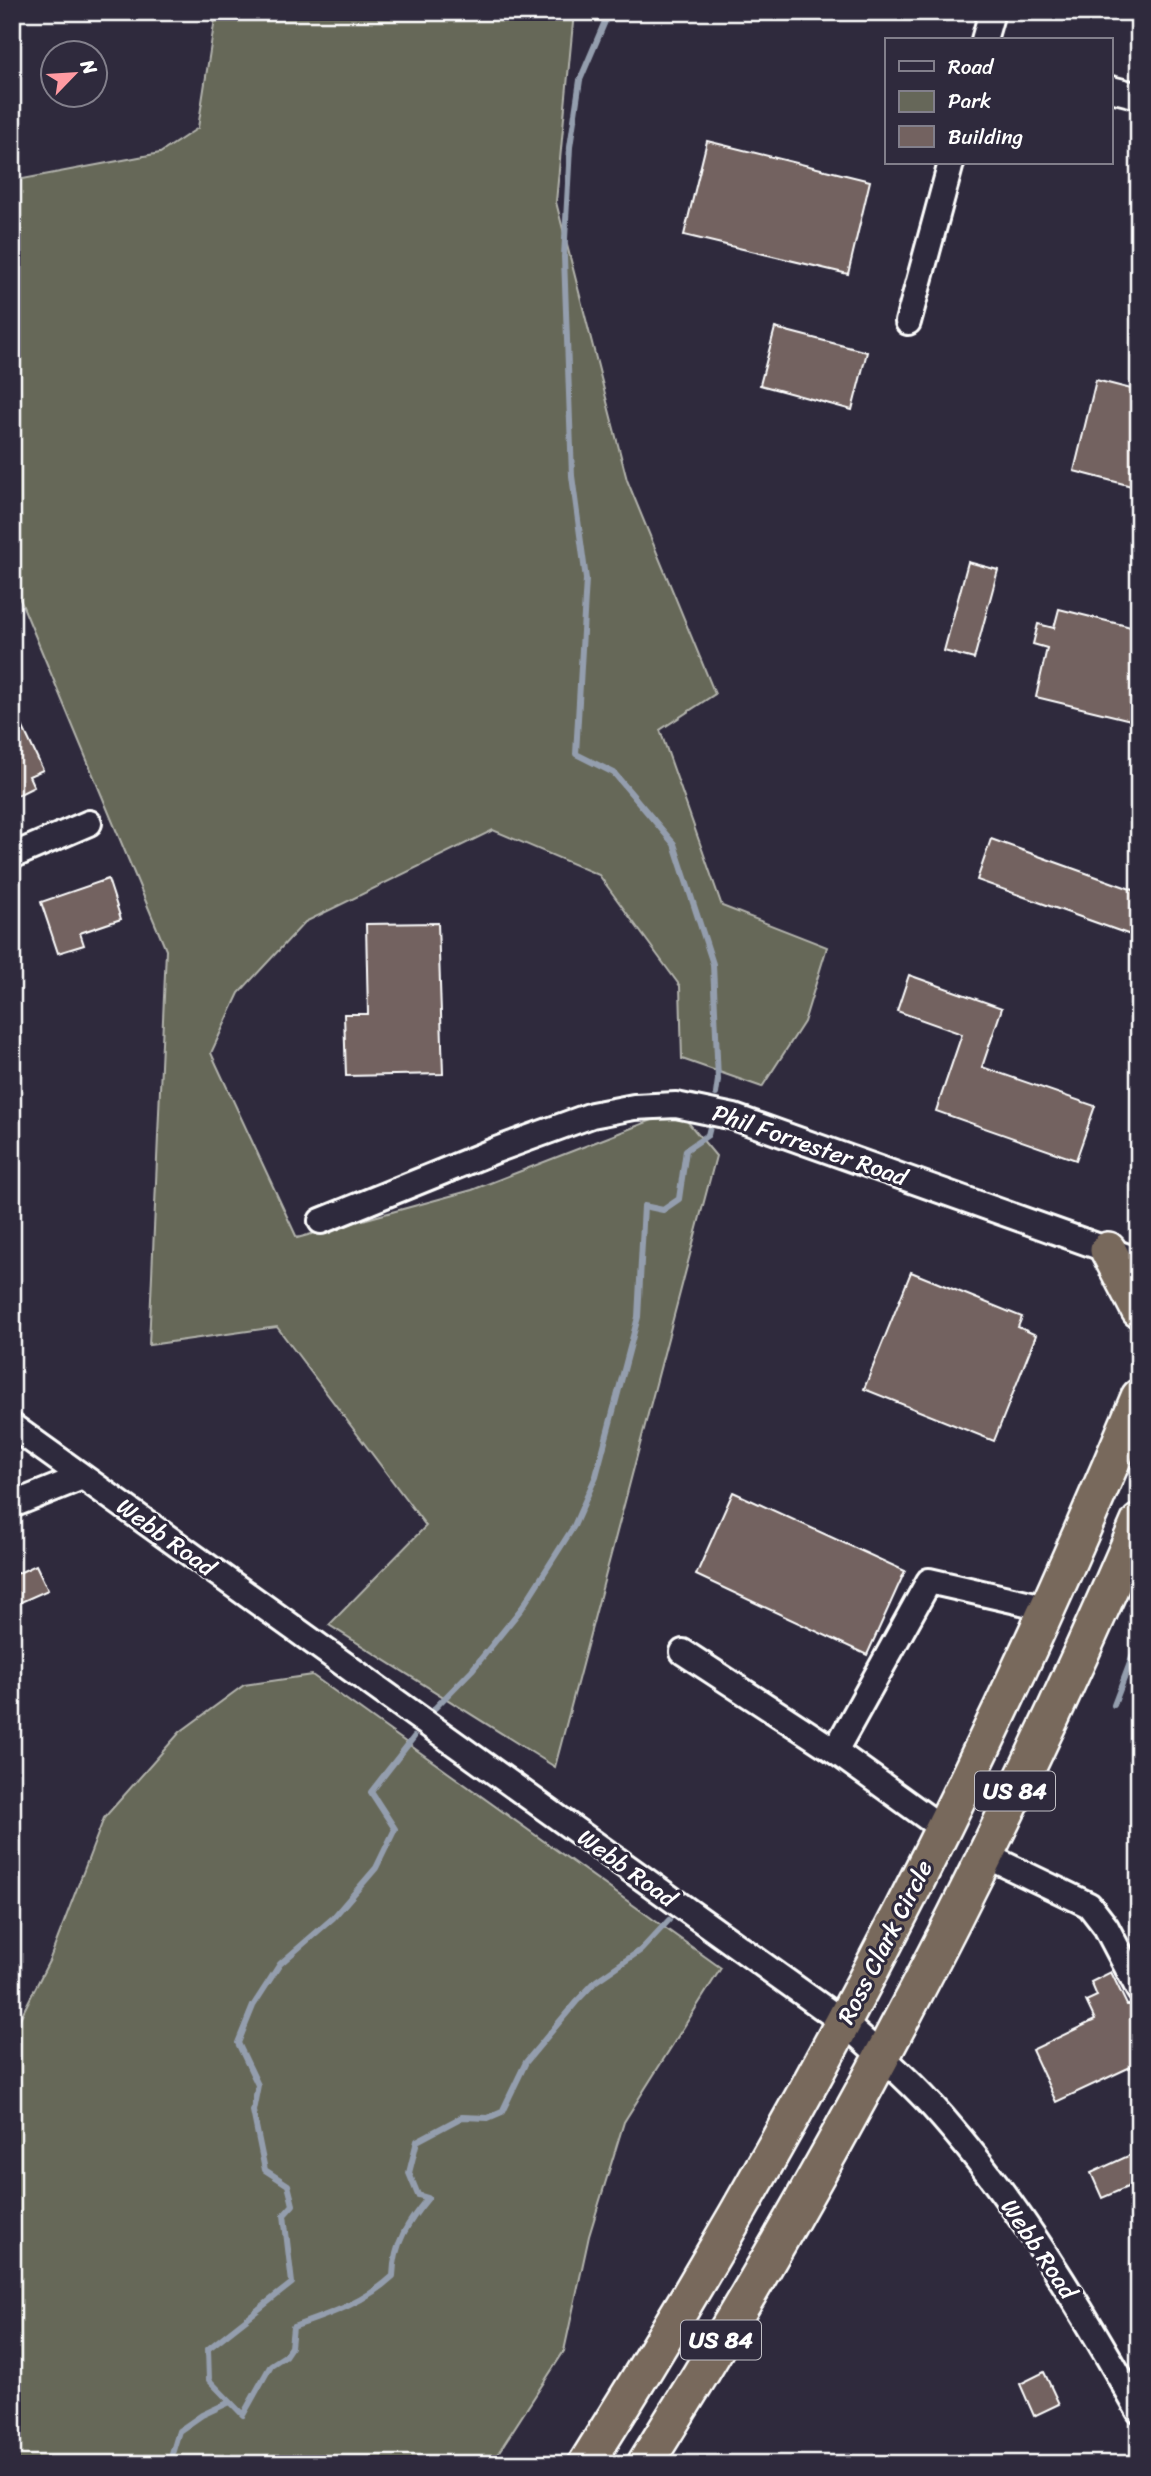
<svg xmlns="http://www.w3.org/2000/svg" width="1151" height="2476" viewBox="0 0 1151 2476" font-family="Sriracha,sans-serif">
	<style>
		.green { fill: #666759; stroke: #b2b3ac; stroke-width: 2 }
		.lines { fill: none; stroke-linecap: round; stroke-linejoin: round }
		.stream { stroke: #949eae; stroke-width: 6 }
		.building { fill: #736260; stroke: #fff; stroke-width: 2 }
		.minor-casing { stroke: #fff; stroke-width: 30 }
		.highway-casing { stroke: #fff; stroke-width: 40 }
		.minor { stroke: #2f2a3d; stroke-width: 24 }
		.highway { stroke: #78695c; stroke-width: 35 }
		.labels { text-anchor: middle; stroke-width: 6; stroke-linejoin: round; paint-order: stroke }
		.shield { fill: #2f2a3d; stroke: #c1bfc5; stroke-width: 2 }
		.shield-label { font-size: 23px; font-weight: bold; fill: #fff }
		.street-label { font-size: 24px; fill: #fff; stroke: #2f2a3d }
	</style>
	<rect width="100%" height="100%" fill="#2f2a3d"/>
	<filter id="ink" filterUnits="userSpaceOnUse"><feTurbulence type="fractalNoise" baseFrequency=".0143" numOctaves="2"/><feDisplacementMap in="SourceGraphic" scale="14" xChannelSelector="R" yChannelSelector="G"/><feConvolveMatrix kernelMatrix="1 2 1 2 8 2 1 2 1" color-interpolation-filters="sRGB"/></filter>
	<g filter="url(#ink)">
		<g class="green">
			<polygon points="216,12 574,12 556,202 627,480 715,694 660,730 722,906 827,947 804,1022 762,1087 682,1059 680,986 599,875 493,830 305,922 239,993 211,1053 297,1238 472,1190 678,1110 716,1156 555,1767 329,1625 426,1526 277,1327 149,1345 166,950 12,580 12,181 160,153 198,128"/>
			<polygon points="312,1675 721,1968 624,2122 589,2236 564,2351 491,2464 12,2464 12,2034 49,1961 104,1818 180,1732 244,1685"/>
		</g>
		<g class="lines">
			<g class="stream">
				<polyline points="609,12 580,80 570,147 564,257 572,476 586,579 576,754 614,773 674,844 713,964 718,1080 716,1094"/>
				<polyline points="1114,1705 1139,1639"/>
				<polyline points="435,1708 472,1670 522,1608 574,1526 596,1476 638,1317 644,1206 663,1210 679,1199 686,1150 708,1135 710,1127"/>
				<path d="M414,1737L371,1792L395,1829L376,1868L333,1918L280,1964L253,2006L238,2043L258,2085L253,2111L265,2170L288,2185L293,2205L284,2215L292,2283L208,2349L209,2380L243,2415L271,2365L285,2356L291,2347L293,2327C330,2314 364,2303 393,2276C394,2243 408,2222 428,2198L418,2195L409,2173L417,2141L462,2117L488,2118L502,2112L526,2062L576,2002L596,1981L641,1950L669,1920"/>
				<polyline points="169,2464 179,2431 202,2415 230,2402"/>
			</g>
		</g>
		<g class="building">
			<polygon points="707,141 870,181 848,274 684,235"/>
			<polygon points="775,328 867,352 852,410 760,385"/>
			<polygon points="1096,380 1139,391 1139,488 1074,471"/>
			<polygon points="968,562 998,570 974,659 944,651"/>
			<polygon points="1059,609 1139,629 1139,722 1036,697 1047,648 1033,644 1038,624 1054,628"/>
			<polygon points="12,704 43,770 29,776 34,787 12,798"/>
			<polygon points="991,839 1139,892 1139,938 977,880"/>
			<polygon points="108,879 121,919 80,933 84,945 58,953 41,902"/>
			<polygon points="438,923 443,1074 346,1076 344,1014 368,1014 366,924"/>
			<polygon points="909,975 1002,1008 982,1067 1095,1106 1076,1160 936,1111 962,1034 897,1011"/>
			<polygon points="911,1272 1022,1317 1018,1327 1036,1335 994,1441 864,1389"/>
			<polygon points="733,1492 905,1571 867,1655 696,1575"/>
			<polygon points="36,1565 48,1590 12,1606 12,1576"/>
			<polygon points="1111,1972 1127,2005 1139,2005 1139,2063 1056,2102 1032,2050 1095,2020 1086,2001 1097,1996 1091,1982"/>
			<polygon points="1139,2151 1139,2182 1102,2198 1091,2173"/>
			<polygon points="1044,2372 1059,2404 1034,2416 1020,2384"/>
		</g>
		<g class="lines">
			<g class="minor-casing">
				<g id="minor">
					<polyline points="984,40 992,12"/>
					<polyline points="1111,89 1139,96"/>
					<polyline points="908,322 951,163"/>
					<polyline points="12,856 89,823"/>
					<polyline points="321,1221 496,1150 592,1115 634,1107 676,1105 734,1117 1139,1261"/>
					<path d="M12,1426L843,2022C878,2053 913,2083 943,2118C1020,2206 1082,2309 1139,2411"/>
					<polyline points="12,1505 82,1477"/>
					<polyline points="683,1652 835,1751 943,1829"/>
					<polyline points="835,1751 929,1581 1048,1608"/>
					<polyline points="985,1855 1089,1905 1106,1927 1139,1990"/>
				</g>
			</g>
			<g class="highway-casing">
				<g id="highway">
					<polyline points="1108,1250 1139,1310"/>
					<path d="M586,2464C800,2125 986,1767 1139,1397"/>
					<path d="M645,2464C834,2164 999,1847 1139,1522"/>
				</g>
			</g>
			<use href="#minor" class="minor"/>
			<use href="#highway" class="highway"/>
		</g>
	</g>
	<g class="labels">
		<g class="shield">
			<rect x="975" y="1771.5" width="80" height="39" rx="5"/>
			<rect x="681" y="2320.5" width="80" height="39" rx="5"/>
		</g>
		<g class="shield-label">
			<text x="1015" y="1799">US 84</text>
			<text x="721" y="2348">US 84</text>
		</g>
		<g class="street-label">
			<text transform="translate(810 1145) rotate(19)" y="8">Phil Forrester Road</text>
			<text transform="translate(166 1537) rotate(36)" y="8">Webb Road</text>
			<text transform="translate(627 1868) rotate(36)" y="8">Webb Road</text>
			<text transform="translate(885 1942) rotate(-63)" y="8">Ross Clark Circle</text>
			<text transform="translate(1039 2249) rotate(56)" y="8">Webb Road</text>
		</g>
	</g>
	<rect width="1151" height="2476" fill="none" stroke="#2f2a3d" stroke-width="42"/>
	<rect x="21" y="21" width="1109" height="2434" fill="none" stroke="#fff" stroke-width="2.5" filter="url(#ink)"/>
	<rect x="885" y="38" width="228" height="126" fill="#2f2a3d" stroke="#827f8b" stroke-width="2"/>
	<rect x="899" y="61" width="35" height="10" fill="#2f2a3d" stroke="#827f8b" stroke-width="2"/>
	<text x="948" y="74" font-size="21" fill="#ffffff">Road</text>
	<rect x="899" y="91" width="35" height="21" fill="#666759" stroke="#827f8b" stroke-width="2"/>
	<text x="948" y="108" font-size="21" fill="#ffffff">Park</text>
	<rect x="899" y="126" width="35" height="21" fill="#736260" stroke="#827f8b" stroke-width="2"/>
	<text x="948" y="144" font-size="21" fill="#ffffff">Building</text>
	<g transform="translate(74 74) rotate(65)"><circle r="33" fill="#2f2a3d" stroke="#827f8b" stroke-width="2"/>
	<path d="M0-5L12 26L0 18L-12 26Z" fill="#ff9aa2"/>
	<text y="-10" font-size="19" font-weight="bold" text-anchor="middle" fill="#ffffff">N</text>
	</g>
</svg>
